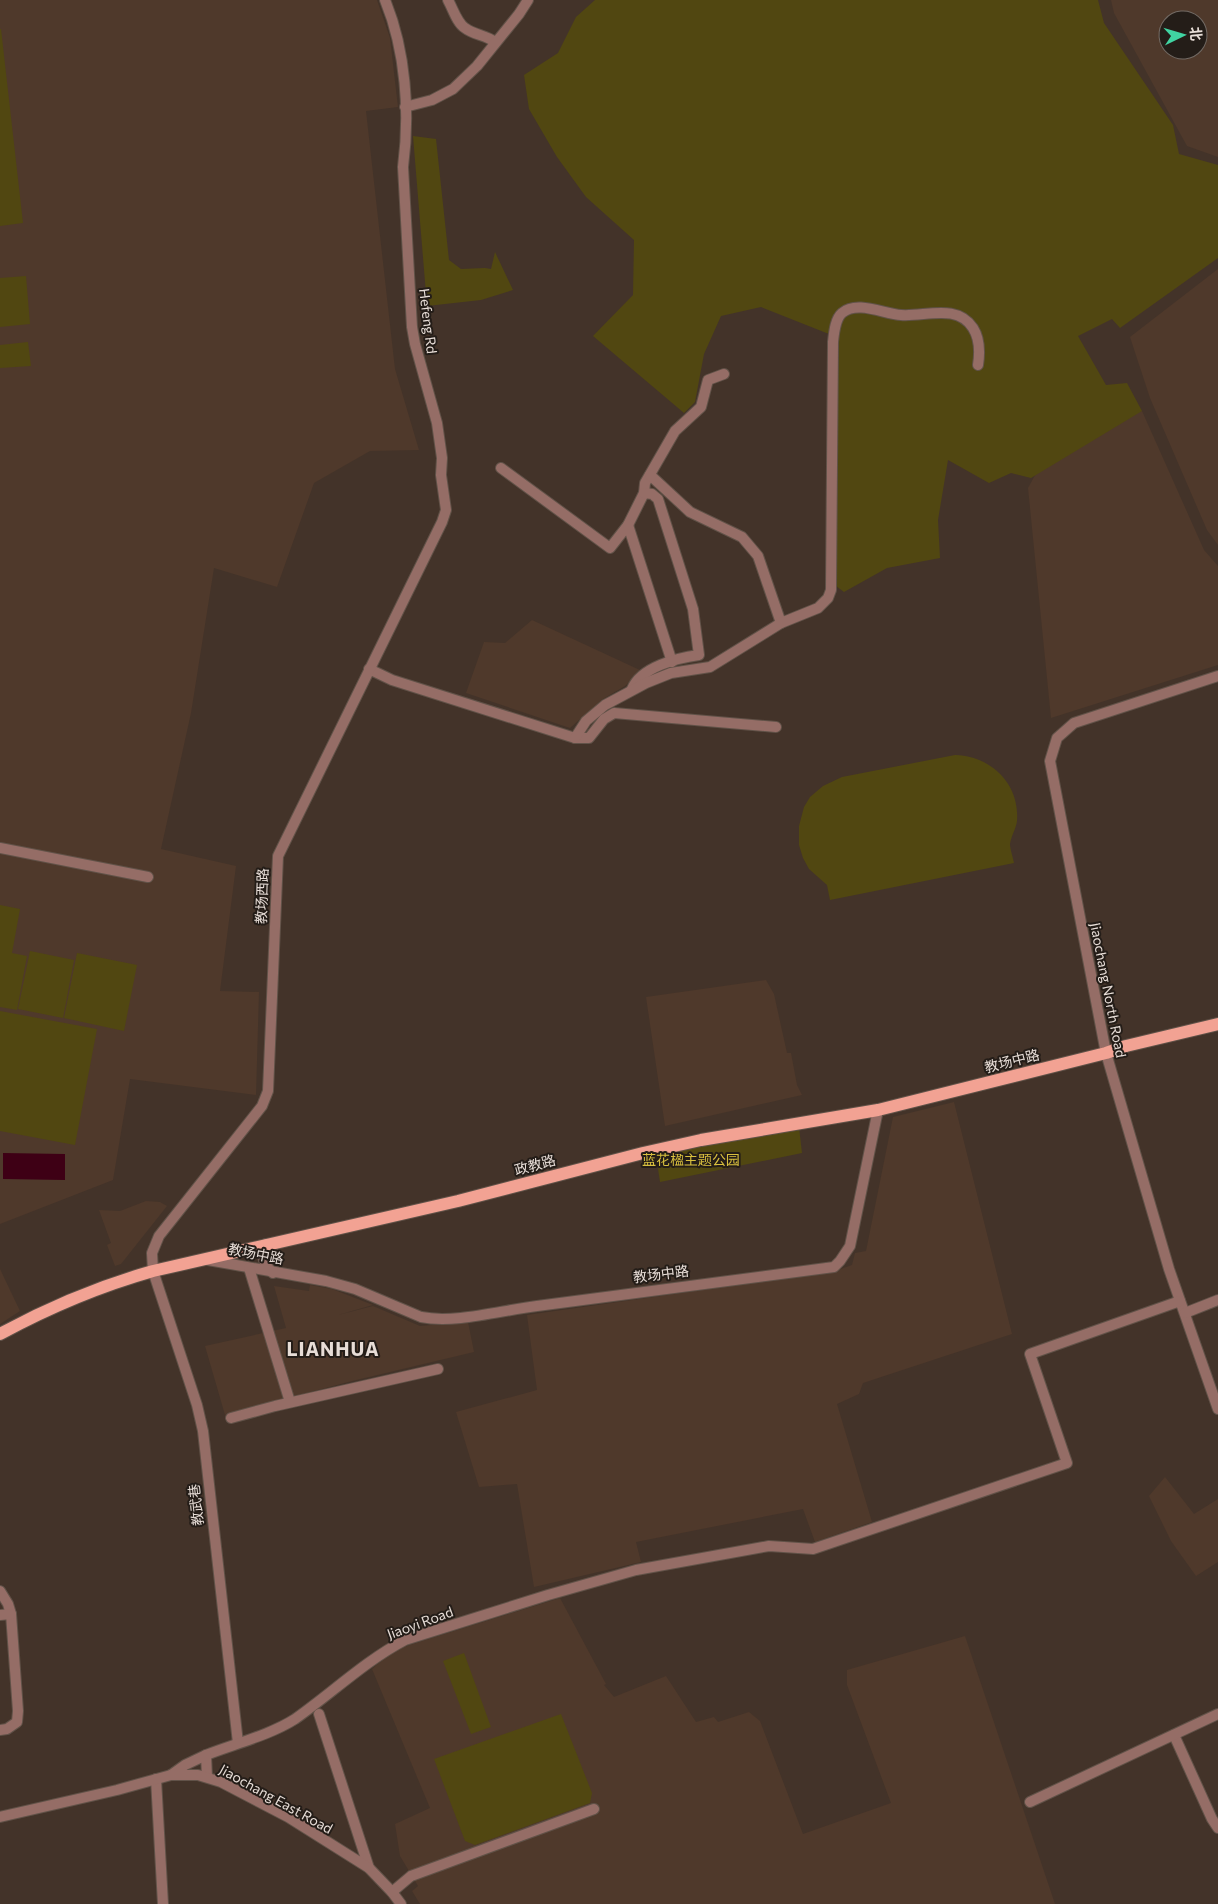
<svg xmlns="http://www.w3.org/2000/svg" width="1218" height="1904" viewBox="0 0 1218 1904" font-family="Commissioner,'Noto Sans SC',sans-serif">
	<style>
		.built { fill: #4f392b; fill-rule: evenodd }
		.green { fill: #514711 }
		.water { fill: #3e0015 }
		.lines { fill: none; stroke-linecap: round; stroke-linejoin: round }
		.minor-casing { stroke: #615248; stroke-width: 12 }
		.major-casing { stroke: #615248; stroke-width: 14 }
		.minor { stroke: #956d66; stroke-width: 10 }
		.major { stroke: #f2a293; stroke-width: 12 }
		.labels { text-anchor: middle; stroke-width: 4; stroke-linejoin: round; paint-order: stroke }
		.street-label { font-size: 14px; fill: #e7ddd7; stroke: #241d18 }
		.park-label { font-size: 14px; fill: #d8bf3e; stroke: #241d18 }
		.district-label { font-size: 19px; font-weight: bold; letter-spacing: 1px; fill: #e7ddd7; stroke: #241d18 }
	</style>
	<rect width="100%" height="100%" fill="#433329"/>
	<g class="built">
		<polygon points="0,0 377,0 390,38 398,107 366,111 395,369 419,450 370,451 314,483 277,587 214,568 191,713 161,849 236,866 220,991 259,992 256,1095 130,1079 113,1180 0,1224"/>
		<path d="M1111,0H1218V157L1187,146L1114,13ZM1168,20H1198V50H1168Z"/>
		<polygon points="1218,269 1218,545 1207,530 1150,398 1130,337"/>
		<polygon points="1142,411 1204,550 1218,566 1218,665 1051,718 1028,488 1059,432"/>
		<polygon points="532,620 642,671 625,686 603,699 570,728 466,693 484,642 505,643"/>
		<polygon points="766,980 774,994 787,1053 791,1053 797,1085 802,1095 665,1126 646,997"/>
		<polygon points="954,1102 1012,1334 863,1383 859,1394 837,1404 872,1522 815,1542 803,1509 636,1542 641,1562 534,1587 517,1484 479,1487 456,1412 537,1390 527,1315 835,1271 852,1265 855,1253 866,1251 893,1117"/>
		<polygon points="146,1201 160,1202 167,1206 121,1264 115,1266 107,1245 111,1243 99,1210 120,1211"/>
		<polygon points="0,1269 20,1311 0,1324"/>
		<polygon points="310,1285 332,1289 373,1305 338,1315 373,1306 420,1326 468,1322 474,1352 348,1382 225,1415 205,1346 286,1328 274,1286 309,1291"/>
		<polygon points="1165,1477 1194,1514 1218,1499 1218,1562 1196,1576 1171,1541 1149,1496"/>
		<polygon points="560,1598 606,1684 604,1685 614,1697 666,1676 696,1722 714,1717 718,1722 749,1712 760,1721 803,1834 891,1803 847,1685 847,1670 965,1636 1055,1904 420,1904 412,1891 418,1886 400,1856 395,1824 430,1808 372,1669 383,1659 403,1647"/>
	</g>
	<g class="green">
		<polygon points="595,0 1098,0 1104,23 1173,125 1179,154 1218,165 1218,258 1120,328 1112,319 1078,336 1106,385 1127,383 1142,411 1031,478 1011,473 989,483 948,460 938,520 940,558 887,568 844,592 836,586 834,542 839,338 761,307 721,316 704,354 695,402 684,413 593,336 633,295 634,240 586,197 557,157 529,109 524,75 558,53 576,17"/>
		<polygon points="0,29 1,29 23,223 0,226"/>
		<polygon points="413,136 436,139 449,260 461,269 485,268 491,269 495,252 513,290 481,300 427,306"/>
		<polygon points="26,276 30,324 0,327 0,278"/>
		<polygon points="28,342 31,366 0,368 0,345"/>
		<path d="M955,755C991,756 1020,784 1017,821C1016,829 1011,836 1010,844C1010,849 1013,857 1014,863L830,900L827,885L809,869L803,858L799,845V826L804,807L810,797L823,786L842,777Z"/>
		<polygon points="0,905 20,909 12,953 27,956 17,1010 0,1007"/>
		<polygon points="30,951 74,960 63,1018 18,1009"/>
		<polygon points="77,953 137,965 124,1031 64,1018"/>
		<polygon points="0,1011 97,1029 75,1145 0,1131"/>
		<polygon points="799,1127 802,1153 660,1182 656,1155 686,1146"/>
		<polygon points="464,1653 491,1727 471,1734 443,1661"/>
		<polygon points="561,1714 592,1793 590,1803 475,1845 465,1841 434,1759"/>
	</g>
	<polygon class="water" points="3,1153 65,1154 65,1180 3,1179"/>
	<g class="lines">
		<g class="minor-casing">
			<g id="minor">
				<path d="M448,0C453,9 457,23 465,28C474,35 486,35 495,42"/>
				<polyline points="405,107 432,100 453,89 477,66 519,14 528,0"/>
				<polyline points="501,468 610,548 628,525 644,493 645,483 675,431 701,407 708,380 724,374"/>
				<polyline points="650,475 690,512 742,537 758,556 781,623"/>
				<polyline points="628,525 672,662"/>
				<polyline points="369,669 392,680 575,738 589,738 604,719 614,713 776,727"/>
				<polyline points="1218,676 1074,723 1057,738 1050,761 1106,1053 1169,1269 1218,1409"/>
				<path d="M632,689C641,667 677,658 699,655L693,609L658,499L652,494L644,493"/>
				<path d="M575,738L586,721L605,705L646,683L671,673L710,667L781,623L818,608L828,598L831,590L833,342C834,333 835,319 842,313C857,300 884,314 901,315C925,317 957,303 973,328C980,339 980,352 978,365"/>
				<polyline points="0,848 148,877"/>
				<path d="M266,1244C261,1257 263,1264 273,1273"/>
				<path d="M208,1260L326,1281L355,1289L421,1317C455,1324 502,1310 537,1306C636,1293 735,1280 834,1267L840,1261L850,1246L878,1110"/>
				<polyline points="249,1268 290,1402"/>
				<polyline points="1185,1313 1218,1300"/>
				<polyline points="231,1418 275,1406 438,1369"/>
				<polyline points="0,1591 8,1604 11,1614 18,1711 17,1722 7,1729 0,1730"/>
				<polyline points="0,1615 11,1614"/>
				<polyline points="319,1714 369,1868"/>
				<polyline points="1174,1735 1212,1819 1218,1828"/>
				<path d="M238,1743L203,1431L197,1405L153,1271L152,1253L159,1236L262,1106L268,1091L278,856L442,522L446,510L441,475L442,458L437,423L415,344L412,327L403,167C410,113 406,51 385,0"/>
				<path d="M206,1755C234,1744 270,1735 295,1719C332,1693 365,1661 405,1640L548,1595L636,1570L769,1546L813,1549L1067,1463L1030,1354L1180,1301"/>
				<polyline points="171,1775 185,1765 206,1755 207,1777"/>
				<polyline points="156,1779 163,1904"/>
				<polyline points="1030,1802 1218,1714"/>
				<polyline points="0,1817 117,1790 171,1775 198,1775 221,1782 288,1817 369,1868 392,1892 401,1904"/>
				<polyline points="392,1892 411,1876 594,1809"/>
			</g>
		</g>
		<g class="major-casing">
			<path id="major" d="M0,1334C48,1308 100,1286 153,1271L458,1201L643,1153L701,1140L878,1110L1106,1053L1126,1046L1218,1024"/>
		</g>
		<use href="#minor" class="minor"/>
		<use href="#major" class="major"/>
	</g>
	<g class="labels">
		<g class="street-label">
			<text transform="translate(428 321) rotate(83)" y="5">Hefeng Rd</text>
			<text transform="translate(262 896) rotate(-88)" y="5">教场西路</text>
			<text transform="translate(1108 990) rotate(79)" y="5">Jiaochang North Road</text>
			<text transform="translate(1012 1061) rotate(-14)" y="5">教场中路</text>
			<text transform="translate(535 1165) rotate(-15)" y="5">政教路</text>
			<text transform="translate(256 1254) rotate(11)" y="5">教场中路</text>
			<text transform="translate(661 1274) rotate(-7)" y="5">教场中路</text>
			<text transform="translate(196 1505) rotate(-96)" y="5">教武巷</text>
			<text transform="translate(420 1623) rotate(-20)" y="5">Jiaoyi Road</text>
			<text transform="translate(276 1799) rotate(29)" y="5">Jiaochang East Road</text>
		</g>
		<g class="park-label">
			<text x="691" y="1165">蓝花楹主题公园</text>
		</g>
		<g class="district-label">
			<text x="333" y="1356">LIANHUA</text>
		</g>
	</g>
	<g transform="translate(1183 35) rotate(85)"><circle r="24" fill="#241d18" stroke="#726a64"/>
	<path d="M0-4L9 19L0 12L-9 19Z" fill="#40d4a2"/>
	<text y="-8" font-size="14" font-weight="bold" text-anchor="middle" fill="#e7ddd7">北</text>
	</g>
</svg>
